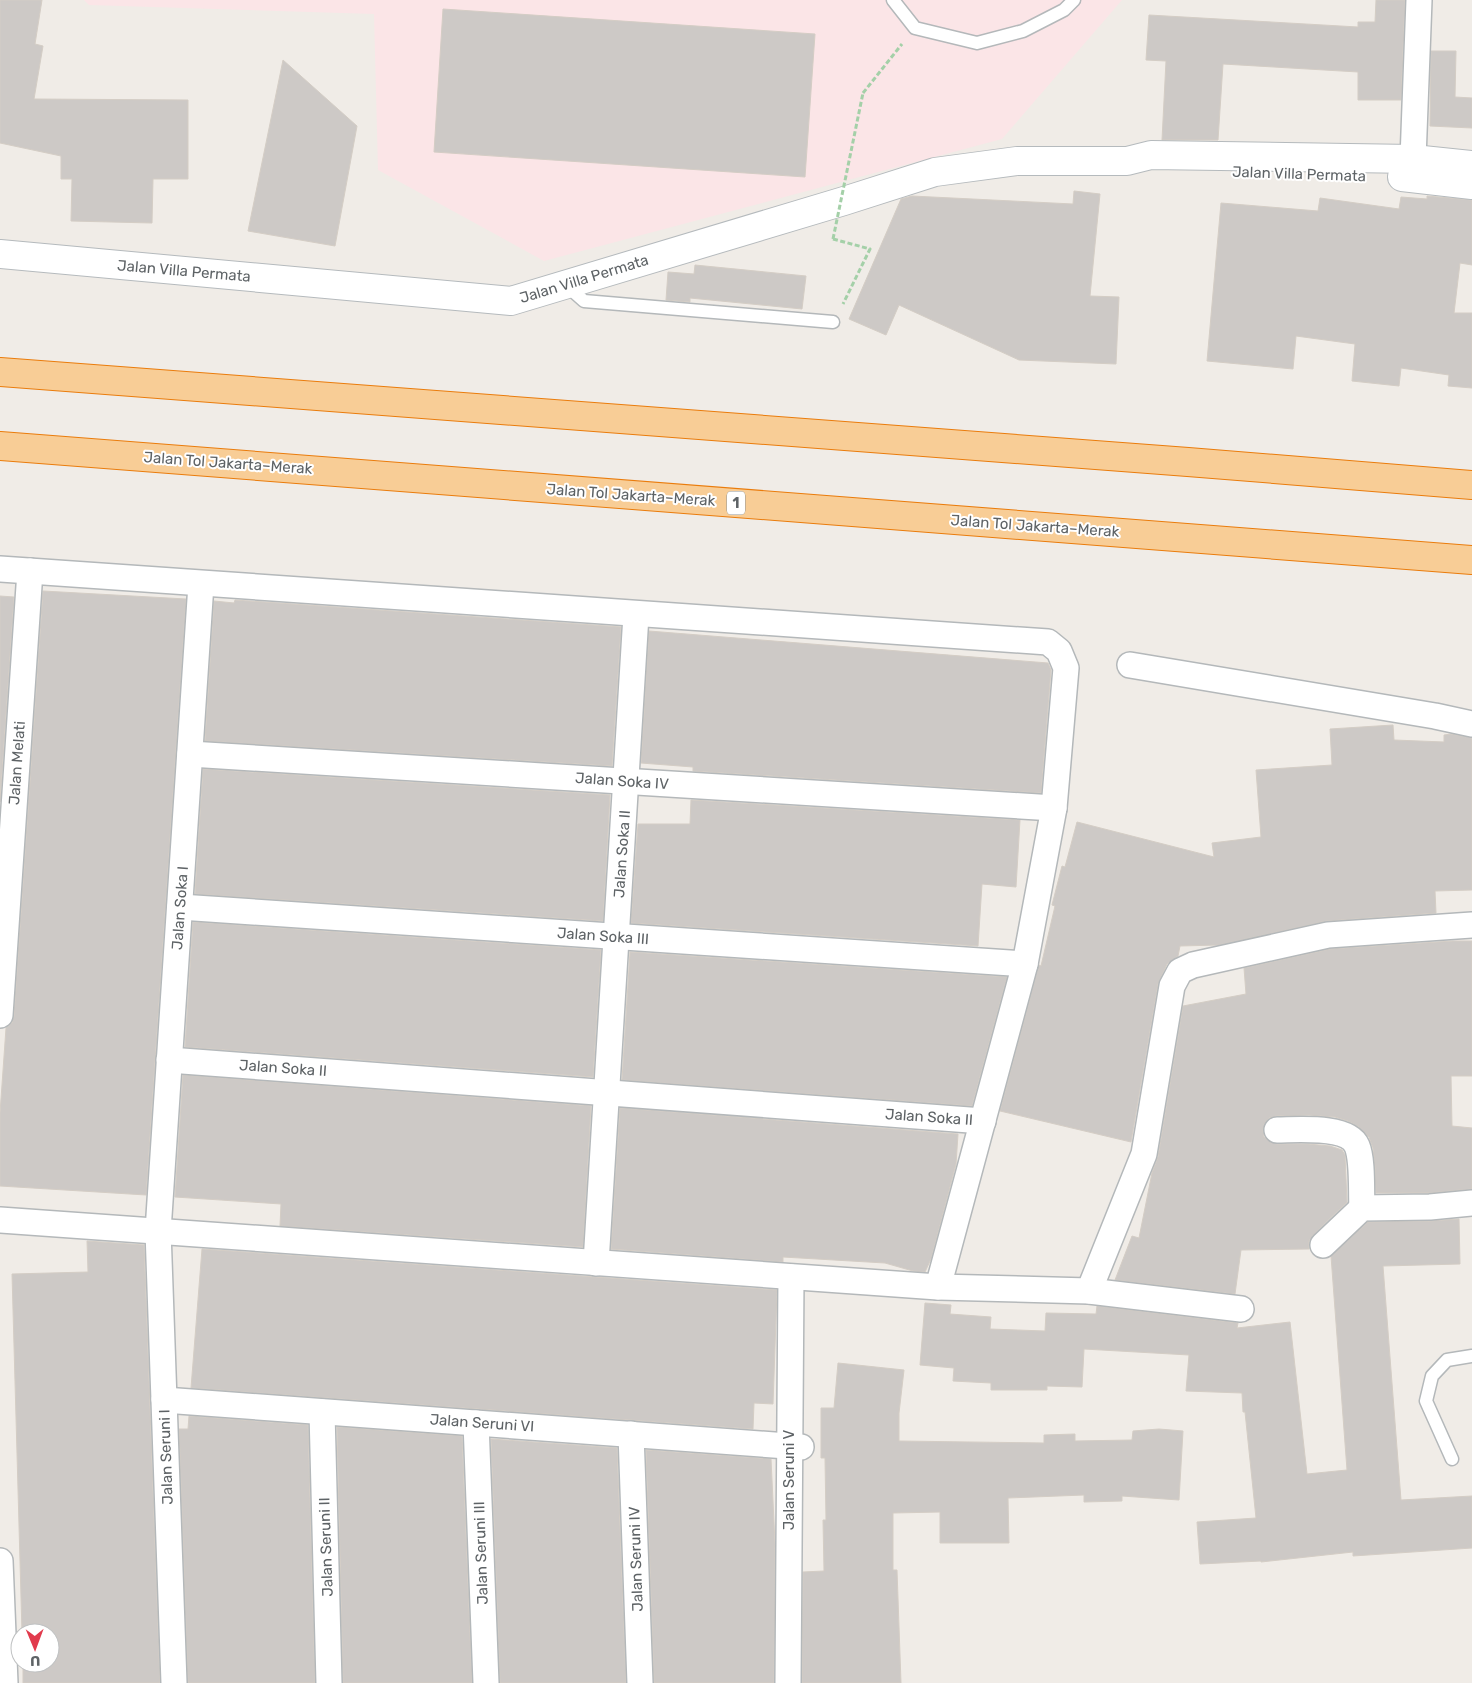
<svg xmlns="http://www.w3.org/2000/svg" width="1472" height="1683" viewBox="0 0 1472 1683" font-family="Rubik,sans-serif">
	<style>
		.medical { fill: #fbe5e7 }
		.building { fill: #cdc9c6; stroke: #d4cdc5 }
		.lines { fill: none; stroke-linecap: round; stroke-linejoin: round }
		.lane-casing { stroke: #b4b8ba; stroke-width: 15 }
		.street-casing { stroke: #b4b8ba; stroke-width: 28 }
		.secondary-casing { stroke: #b5babd; stroke-width: 30 }
		.highway-casing { stroke: #ea7c0c; stroke-width: 30 }
		.path { stroke: #a4d0a8; stroke-width: 3; stroke-dasharray: 5 2.5; stroke-linecap: butt }
		.lane { stroke: #fff; stroke-width: 12 }
		.street { stroke: #fff; stroke-width: 25 }
		.secondary { stroke: #fff; stroke-width: 28 }
		.highway { stroke: #f8cd96; stroke-width: 28 }
		.path-bridge { stroke: #a4d0a8; stroke-width: 3; stroke-dasharray: 5 2.5; stroke-linecap: butt }
		.labels { text-anchor: middle; stroke-width: 4; stroke-linejoin: round; paint-order: stroke }
		.shield { fill: #fff; stroke: #8e9294; stroke-width: 1 }
		.shield-label { font-size: 14px; font-weight: bold; fill: #5e6366 }
		.street-label { font-size: 15px; fill: #5e6366; stroke: #fff }
	</style>
	<rect width="100%" height="100%" fill="#f0ece7"/>
	<polygon class="medical" points="84,0 1122,0 1002,139 544,261 378,170 374,14 89,5"/>
	<g class="building">
		<polygon points="0,0 42,0 35,44 43,46 34,99 188,100 188,179 153,179 152,223 71,221 72,179 61,179 61,156 0,143"/>
		<polygon points="1376,0 1405,0 1401,100 1358,100 1358,72 1223,64 1218,140 1162,140 1166,61 1146,60 1149,15 1358,27 1358,22 1375,22"/>
		<polygon points="443,9 815,34 805,177 434,152"/>
		<polygon points="1431,51 1456,51 1455,97 1472,98 1472,128 1430,126"/>
		<polygon points="283,60 357,126 335,246 248,231"/>
		<polygon points="1074,191 1100,194 1090,296 1119,297 1116,364 1019,360 899,305 886,335 849,319 901,199 912,196 1073,204"/>
		<polygon points="1427,196 1472,200 1472,265 1460,263 1454,313 1472,313 1472,388 1448,386 1449,375 1401,368 1399,386 1352,381 1355,344 1296,336 1293,369 1207,361 1221,203 1318,211 1320,198 1399,209 1401,197 1427,199"/>
		<polygon points="695,265 806,276 802,309 690,298 690,302 666,300 668,272 694,274"/>
		<polygon points="43,591 186,599 146,1195 0,1186 0,1113 6,1028 12,1023 14,1016"/>
		<polygon points="0,596 14,597 0,802"/>
		<polygon points="235,600 621,627 612,766 205,741 214,601 234,603"/>
		<polygon points="649,631 1048,663 1051,670 1041,793 693,771 693,767 641,763"/>
		<polygon points="1393,725 1394,740 1444,742 1444,735 1451,734 1472,738 1472,890 1435,891 1436,913 1327,921 1219,945 1180,946 1178,956 1167,964 1158,984 1131,1142 1000,1111 1039,965 1041,966 1055,906 1052,905 1062,866 1065,867 1077,822 1214,857 1212,843 1261,837 1256,770 1332,765 1330,729"/>
		<polygon points="203,769 610,795 603,921 195,894"/>
		<polygon points="691,800 1020,820 1016,887 982,884 978,946 631,923 638,824 690,824"/>
		<polygon points="193,922 601,950 593,1077 185,1047"/>
		<polygon points="1453,941 1472,941 1472,1076 1451,1076 1452,1126 1472,1128 1472,1189 1429,1193 1376,1193 1375,1167 1373,1148 1369,1137 1359,1127 1348,1121 1335,1117 1309,1115 1276,1116 1269,1118 1264,1124 1263,1131 1264,1137 1270,1142 1277,1144 1308,1144 1330,1146 1342,1150 1345,1155 1347,1202 1313,1235 1309,1241 1309,1249 1241,1250 1235,1294 1115,1280 1132,1236 1139,1238 1152,1173 1158,1157 1183,1006 1246,994 1244,968 1330,949"/>
		<polygon points="630,952 1007,977 972,1106 622,1080"/>
		<polygon points="183,1075 591,1106 583,1247 280,1226 281,1204 175,1197"/>
		<polygon points="620,1108 958,1134 956,1164 931,1259 925,1272 913,1271 885,1263 783,1257 783,1262 611,1249"/>
		<polygon points="1459,1219 1460,1264 1383,1266 1401,1500 1472,1496 1472,1548 1353,1556 1353,1552 1261,1562 1261,1561 1200,1564 1197,1522 1256,1518 1245,1412 1243,1412 1242,1393 1186,1391 1189,1355 1084,1349 1082,1387 1047,1386 1047,1390 991,1390 991,1383 953,1381 954,1368 920,1365 925,1303 951,1305 950,1314 991,1317 990,1329 1045,1331 1046,1313 1096,1314 1097,1306 1238,1323 1237,1328 1290,1322 1307,1474 1347,1470 1331,1256 1368,1222 1430,1221"/>
		<polygon points="87,1241 144,1245 160,1683 23,1683 23,1663 50,1663 50,1633 22,1633 12,1274 88,1272"/>
		<polygon points="202,1249 777,1290 773,1404 754,1403 753,1429 191,1388"/>
		<polygon points="838,1363 904,1370 899,1413 899,1441 1044,1443 1044,1435 1075,1434 1075,1441 1132,1440 1133,1431 1159,1429 1183,1431 1179,1500 1122,1496 1122,1501 1084,1502 1084,1495 1008,1498 1009,1543 940,1543 940,1512 893,1513 893,1570 897,1570 901,1683 802,1683 803,1572 824,1571 823,1520 826,1520 825,1458 821,1458 821,1408 834,1408"/>
		<polygon points="189,1416 308,1425 315,1683 188,1683 179,1429 188,1429"/>
		<polygon points="337,1427 462,1436 472,1683 343,1683"/>
		<polygon points="491,1439 617,1448 626,1683 500,1683"/>
		<polygon points="646,1450 771,1459 775,1543 774,1683 654,1683"/>
	</g>
	<g class="lines">
		<g class="lane-casing">
			<g id="lane">
				<polyline points="893,0 915,28 977,43 1023,31 1064,10 1074,0"/>
				<polyline points="566,285 584,301 833,322"/>
				<polyline points="1452,1459 1426,1401 1432,1376 1447,1360 1472,1356"/>
			</g>
		</g>
		<g class="street-casing">
			<g id="street">
				<polyline points="1413,159 1419,0"/>
				<polyline points="0,569 1048,642 1059,651 1066,668 1054,808 1025,964 938,1287"/>
				<polyline points="1130,665 1435,716 1472,724"/>
				<polyline points="190,754 1054,808"/>
				<polyline points="180,907 1025,964"/>
				<polyline points="0,1015 30,571"/>
				<polyline points="169,1060 983,1121"/>
				<path d="M1277,1130C1297,1130 1348,1125 1357,1146C1363,1160 1361,1192 1362,1208"/>
				<polyline points="0,1220 938,1287 1089,1291 1241,1309"/>
				<polyline points="1323,1245 1362,1208 1430,1207 1472,1203"/>
				<polyline points="596,1263 636,615"/>
				<polyline points="1089,1291 1144,1154 1172,986 1180,971 1193,965 1328,935 1472,925"/>
				<polyline points="164,1400 801,1447"/>
				<polyline points="322,1412 329,1683"/>
				<polyline points="476,1423 486,1683"/>
				<polyline points="631,1434 640,1683"/>
				<polyline points="0,1561 5,1683"/>
				<polyline points="174,1683 158,1231 201,584"/>
				<polyline points="788,1683 791,1277"/>
			</g>
		</g>
		<g class="secondary-casing">
			<g id="secondary">
				<polyline points="1402,177 1472,185"/>
				<polyline points="0,254 511,301 844,201 935,172 1017,161 1127,161 1151,155 1413,159 1472,165"/>
			</g>
		</g>
		<g class="highway-casing">
			<g id="highway">
				<polyline points="0,372 1188,462 1472,485"/>
				<polyline points="0,446 1472,560"/>
			</g>
		</g>
		<g class="path">
			<polyline points="863,93 902,44"/>
			<polyline points="833,239 870,249 843,304"/>
		</g>
		<use href="#lane" class="lane"/>
		<use href="#street" class="street"/>
		<use href="#secondary" class="secondary"/>
		<use href="#highway" class="highway"/>
		<polyline class="path-bridge" points="833,239 863,93"/>
	</g>
	<g class="labels">
		<rect class="shield" x="727" y="491.5" width="18" height="23" rx="4"/>
		<g class="shield-label">
			<text x="736" y="508">1</text>
		</g>
		<g class="street-label">
			<text transform="translate(1299 174) rotate(2)" y="5">Jalan Villa Permata</text>
			<text transform="translate(184 271) rotate(5)" y="5">Jalan Villa Permata</text>
			<text transform="translate(584 279) rotate(-17)" y="5">Jalan Villa Permata</text>
			<text transform="translate(228 463) rotate(4)" y="5">Jalan Tol Jakarta–Merak</text>
			<text transform="translate(631 495) rotate(4)" y="5">Jalan Tol Jakarta–Merak</text>
			<text transform="translate(1035 526) rotate(4)" y="5">Jalan Tol Jakarta–Merak</text>
			<text transform="translate(17 763) rotate(-86)" y="5">Jalan Melati</text>
			<text transform="translate(622 781) rotate(4)" y="5">Jalan Soka IV</text>
			<text transform="translate(622 854) rotate(-86)" y="5">Jalan Soka II</text>
			<text transform="translate(180 908) rotate(-86)" y="5">Jalan Soka I</text>
			<text transform="translate(603 936) rotate(4)" y="5">Jalan Soka III</text>
			<text transform="translate(283 1068) rotate(4)" y="5">Jalan Soka II</text>
			<text transform="translate(929 1117) rotate(4)" y="5">Jalan Soka II</text>
			<text transform="translate(482 1423) rotate(4)" y="5">Jalan Seruni VI</text>
			<text transform="translate(166 1457) rotate(-92)" y="5">Jalan Seruni I</text>
			<text transform="translate(789 1480) rotate(-90)" y="5">Jalan Seruni V</text>
			<text transform="translate(326 1547) rotate(-92)" y="5">Jalan Seruni II</text>
			<text transform="translate(481 1553) rotate(-92)" y="5">Jalan Seruni III</text>
			<text transform="translate(636 1559) rotate(-92)" y="5">Jalan Seruni IV</text>
		</g>
	</g>
	<g transform="translate(35 1648) rotate(179)"><circle r="24" fill="#ffffff" stroke="#bfc1c2"/>
	<path d="M0-4L9 19L0 12L-9 19Z" fill="#e13b4d"/>
	<text y="-8" font-size="14" font-weight="bold" text-anchor="middle" fill="#5e6366">U</text>
	</g>
</svg>
